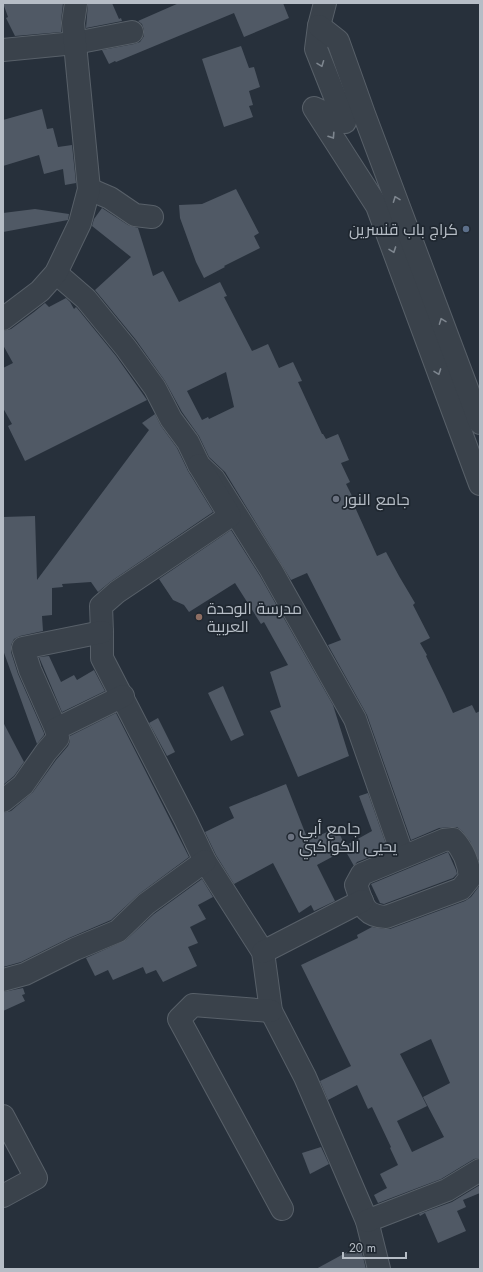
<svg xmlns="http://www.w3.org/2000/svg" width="483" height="1272" viewBox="0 0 483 1272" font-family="Jost,Cairo,sans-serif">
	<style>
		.building { fill: #505965; fill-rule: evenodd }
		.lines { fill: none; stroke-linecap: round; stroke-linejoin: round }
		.minor-casing { stroke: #586069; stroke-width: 24 }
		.minor { stroke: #3a424b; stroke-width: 22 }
		.oneway { stroke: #7e868f }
		.service-dot { fill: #5c6f8a; stroke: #1f2730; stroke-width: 1.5 }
		.worship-dot { fill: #6b7280; stroke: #1f2730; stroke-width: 1.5 }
		.education-dot { fill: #8d6e63; stroke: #1f2730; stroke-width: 1.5 }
		.labels { text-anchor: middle; stroke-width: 3.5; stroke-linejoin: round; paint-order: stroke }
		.poi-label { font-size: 16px; fill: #b6bdc6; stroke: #1f2730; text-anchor: start }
	</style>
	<rect width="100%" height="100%" fill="#27303b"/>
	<g class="building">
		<polygon points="3,3 63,3 61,21 61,32 15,36 6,18 8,17"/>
		<polygon points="88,3 112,3 119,19 121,18 122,21 86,28"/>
		<polygon points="179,3 283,3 289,18 244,37 234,13 116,62 115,61 109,64 102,50 134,44 140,42 144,36 144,30 142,24 138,21"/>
		<polygon points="241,46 249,68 254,67 260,87 249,91 253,105 249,106 253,117 224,127 202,59"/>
		<polygon points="42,109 47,129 53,128 58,147 72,145 76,183 65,185 63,169 44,174 39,155 3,166 3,120"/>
		<polygon points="236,189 259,233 254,236 260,248 224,266 225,267 204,278 196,262 180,218 179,205 202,204"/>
		<path d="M102,208L128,225L138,228L153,276L163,271L179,302L220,282L227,296L224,297L252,351L268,344L279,368L293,362L302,381L298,382L322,434H323L326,439L338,434L349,460L341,463L350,482L346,484L356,504L354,505L377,556L386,552L399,576L415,603L413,605L430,638L420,643L427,655L426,656L445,695L453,713L472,705L476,713L480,711V863L470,841L462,831L457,827H452L439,828L411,840L367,715L328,645L341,640L307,573L291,580L225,472L209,457L199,436L182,412L165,381L136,340L95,290L131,257L92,226L94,219ZM226,372L234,407L209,419L208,417L202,420L187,391Z"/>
		<polygon points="35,209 69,214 68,220 3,232 3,213"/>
		<polygon points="66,298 70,302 74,309 76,307 77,308 116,356 147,400 25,461 8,426 12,424 3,408 3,368 13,363 3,345 3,331 11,329 34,312 45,303 49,307"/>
		<polygon points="155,414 161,426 177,448 188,471 213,512 110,582 98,592 91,582 62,584 63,587 52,588 52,615 42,616 43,631 20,636 14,639 11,645 11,652 18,674 44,733 44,735 37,744 3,650 3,517 35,516 37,580 149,430 142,423"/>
		<polygon points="231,530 260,576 333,705 349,756 298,777 270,711 281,707 270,672 288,665 264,622 261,624 235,583 189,612 184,605 173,600 159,579"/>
		<polygon points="49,656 61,682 74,675 77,680 94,670 105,691 62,712 39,657"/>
		<polygon points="223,686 244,735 231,741 208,693"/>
		<polygon points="116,713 189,857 139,894 111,920 69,938 21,962 3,967 3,813 11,811 33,792 56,760 68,746 70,741 70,736"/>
		<polygon points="158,718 175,752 167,756 149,723"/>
		<polygon points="3,722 24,762 14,776 3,785"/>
		<polygon points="286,784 308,840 337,828 345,846 372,831 359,796 368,793 388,850 357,862 354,866 345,850 317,865 335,901 314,911 311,905 299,913 273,863 234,884 216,855 205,832 234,818 229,807"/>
		<polygon points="448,852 456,870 457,874 453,878 384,904 380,903 371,884"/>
		<polygon points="202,879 213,897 198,905 206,919 190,927 198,943 188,947 197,966 163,982 156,970 146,974 143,967 113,980 108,970 95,976 86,958 126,940 154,914"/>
		<path d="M480,885V1158L474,1159L441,1179L378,1203L374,1195L387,1188L380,1174L398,1165L390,1148L391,1147L372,1107L368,1109L357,1085L328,1100L320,1081L351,1066L301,965L358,938L357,935L372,927L385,929H390L465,901L471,897ZM431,1039L450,1083L423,1097L444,1137L412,1152L397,1121L427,1106L400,1054Z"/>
		<polygon points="23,988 25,994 22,995 25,1001 3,1011 3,992"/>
		<polygon points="321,1147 329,1164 310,1174 302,1153"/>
		<polygon points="480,1185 480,1193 463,1200 466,1207 457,1211 466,1231 438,1243 425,1213 420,1216 419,1214 452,1202"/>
		<polygon points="360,1245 366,1269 316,1269"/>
	</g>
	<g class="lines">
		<g class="minor-casing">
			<g id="minor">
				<polyline points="325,3 319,26 316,49 345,122 314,108 377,206 480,484"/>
				<polyline points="319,26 338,41 364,114 480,423"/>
				<polyline points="3,50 75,43 132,32"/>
				<polyline points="89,189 110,198 135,215 152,217"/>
				<polyline points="56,273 86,299 126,348 155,388 171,419 188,442 199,465 214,479 271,570 355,719 403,856"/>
				<polyline points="3,319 40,291 56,273 80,223 89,189 73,23 76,3"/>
				<polyline points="199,465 230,516 117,592 101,606 102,632 102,658 186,821 205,861 263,952 271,1011 305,1077 367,1221 379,1269"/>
				<polyline points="56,729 30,670 23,648 102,632"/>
				<polyline points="3,801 23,785 46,752 58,738 56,729 123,696"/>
				<path d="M453,839C463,849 469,864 470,878L461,889L386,917C363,916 363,904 356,885L362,874L444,840Z"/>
				<polyline points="263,952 362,901"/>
				<polyline points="3,980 25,974 75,949 118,931 146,904 205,861"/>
				<polyline points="271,1011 193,1005 179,1019 282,1209"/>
				<polyline points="3,1116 36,1178 3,1196"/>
				<polyline points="367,1221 447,1190 480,1170"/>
			</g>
		</g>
		<use href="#minor" class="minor"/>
	</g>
	<defs><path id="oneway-chevron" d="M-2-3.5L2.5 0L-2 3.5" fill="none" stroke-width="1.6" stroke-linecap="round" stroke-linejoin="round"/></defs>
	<g class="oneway">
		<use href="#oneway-chevron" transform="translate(321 64) rotate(69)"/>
		<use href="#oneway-chevron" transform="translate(332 136) rotate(57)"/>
		<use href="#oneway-chevron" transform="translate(396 199) rotate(-111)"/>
		<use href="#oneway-chevron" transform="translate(393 250) rotate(70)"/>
		<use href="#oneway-chevron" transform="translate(442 321) rotate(-111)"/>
		<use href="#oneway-chevron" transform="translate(438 372) rotate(70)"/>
	</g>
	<circle class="service-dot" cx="466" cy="229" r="4"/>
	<g class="worship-dot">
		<circle cx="336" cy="499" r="4"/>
		<circle cx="291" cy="837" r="4"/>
	</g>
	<circle class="education-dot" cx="199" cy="617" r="4"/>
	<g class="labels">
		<g class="poi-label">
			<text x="458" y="235" text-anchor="end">كراج باب قنسرين</text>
			<text x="344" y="505">جامع النور</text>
			<text x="207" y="614">مدرسة الوحدة<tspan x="207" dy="18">العربية</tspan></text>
			<text x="299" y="834">جامع أبي<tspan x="299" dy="18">يحيى الكواكبي</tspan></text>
		</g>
	</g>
	<rect width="483" height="1272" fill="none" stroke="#b6bdc6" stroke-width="8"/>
	<path d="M343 1252v6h63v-6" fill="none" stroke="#b6bdc6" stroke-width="2"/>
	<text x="349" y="1252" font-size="12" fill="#b6bdc6" stroke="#1f2730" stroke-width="3" paint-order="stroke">20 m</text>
</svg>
